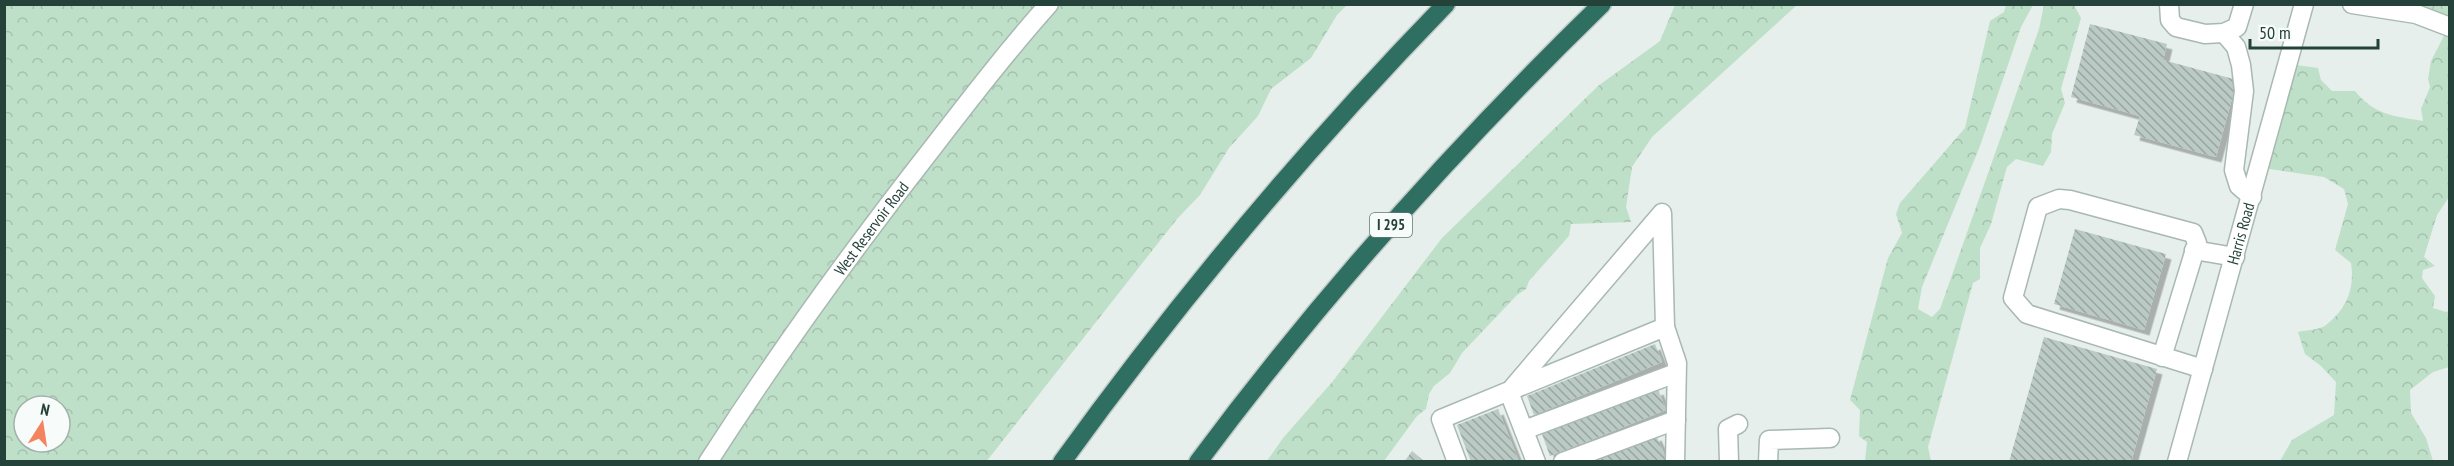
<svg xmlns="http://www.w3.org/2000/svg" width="2454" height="466" viewBox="0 0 2454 466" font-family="'PT Sans Narrow',sans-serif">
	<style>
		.forest { fill: url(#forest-crowns); fill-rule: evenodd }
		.building { fill: url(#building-back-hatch); filter: url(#shadow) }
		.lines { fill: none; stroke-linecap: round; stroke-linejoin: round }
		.minor-casing { stroke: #a8b8b2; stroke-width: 21 }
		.highway-casing { stroke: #c2cac8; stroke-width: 21 }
		.minor { stroke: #fff; stroke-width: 18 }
		.highway { stroke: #2f6f62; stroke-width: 18 }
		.labels { text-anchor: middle; stroke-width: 4.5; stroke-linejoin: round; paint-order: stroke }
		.shield { fill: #f7fbf9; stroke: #637a73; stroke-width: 1.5 }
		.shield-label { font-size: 15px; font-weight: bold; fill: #24423a }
		.street-label { font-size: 16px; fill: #24423a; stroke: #f7fbf9 }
	</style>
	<defs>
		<pattern id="forest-crowns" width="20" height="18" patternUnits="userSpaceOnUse" patternTransform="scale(1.5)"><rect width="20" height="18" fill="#bfe0c8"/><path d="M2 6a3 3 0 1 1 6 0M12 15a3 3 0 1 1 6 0" fill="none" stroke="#a4c1ad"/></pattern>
		<pattern id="building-back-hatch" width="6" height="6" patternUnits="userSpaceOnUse" patternTransform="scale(1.5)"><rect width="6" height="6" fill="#bbcac4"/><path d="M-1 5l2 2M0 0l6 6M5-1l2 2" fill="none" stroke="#98a6a0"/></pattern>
		<filter id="shadow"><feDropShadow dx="5.5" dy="5.5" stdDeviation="0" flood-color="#0004"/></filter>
	</defs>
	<rect width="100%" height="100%" fill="#e6efeb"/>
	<g class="forest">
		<path d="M4,5H1347L1337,15L1311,58L1271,89L1258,116L1229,148L1200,195L1177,219L986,462L5,461ZM24,406H60V442H24Z"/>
		<polygon points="1675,5 1797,5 1652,137 1632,167 1626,207 1631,222 1571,224 1569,236 1529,281 1526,289 1517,295 1462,353 1450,373 1434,386 1429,394 1426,409 1417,416 1384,461 1267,461 1283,438 1333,381 1442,238 1598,86 1660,41"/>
		<polygon points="2006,5 2033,5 2021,27 1980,146 1922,287 1918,309 1932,317 1940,309 2039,29 2044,5 2074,5 2081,18 2061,89 2065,103 2052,134 2051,152 2043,166 2016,159 2007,167 1991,224 1980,248 1980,279 1973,283 1928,447 1931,461 1865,461 1867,442 1859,436 1860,410 1850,400 1888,258 1902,233 1896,214 1900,203 1965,128 1990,21 2004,12"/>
		<path d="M2375,5H2449V197L2437,215L2424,257L2435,266L2423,270L2422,278L2435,296L2433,308L2446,312L2449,311V367L2433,372L2410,390L2411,413L2426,438L2433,461H2280L2292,440L2334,415L2336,382L2321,366L2305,354L2298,332C2306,330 2320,330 2326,325C2347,309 2355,288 2351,263L2335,250L2348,204L2344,189L2324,177L2256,167L2282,63L2318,68L2321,80L2332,91H2355C2374,115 2394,116 2423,121L2421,109L2430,87L2428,79L2431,61L2449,26Z"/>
	</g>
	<g class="building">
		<polygon points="2090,24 2167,44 2163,60 2237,80 2216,157 2134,135 2140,116 2071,97"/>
		<polygon points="2075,229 2166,254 2144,330 2054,304"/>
		<polygon points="2044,337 2157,369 2131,462 2009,462"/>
		<polygon points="1655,344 1662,362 1534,415 1527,396"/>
		<polygon points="1658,389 1666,410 1550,456 1542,434"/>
		<polygon points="1498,409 1519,462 1471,462 1457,425"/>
		<polygon points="1656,435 1666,458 1658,462 1592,462"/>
		<polygon points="1412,451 1425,462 1404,462"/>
	</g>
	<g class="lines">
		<g class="minor-casing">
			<g id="minor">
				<polyline points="2169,4 2170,20 2176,27 2205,34 2224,33 2237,27 2244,4"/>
				<polyline points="2352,4 2416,14 2450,27"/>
				<polyline points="2224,33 2236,47 2241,65 2244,91 2234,170 2239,186 2252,197"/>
				<polyline points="2194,250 2235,257"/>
				<polyline points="1665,327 1677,363 1675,462"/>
				<polyline points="2162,357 2197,243 2193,233 2070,200 2059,199 2038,207 2013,298 2027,314 2203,369"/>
				<polyline points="1509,392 1536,462"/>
				<polyline points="1524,430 1676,373"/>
				<path id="s1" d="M708,462C778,353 854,248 934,146C971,98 1008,50 1049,4"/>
				<polyline points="1457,462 1441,419 1665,327 1662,213 1509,392"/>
				<polyline points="1563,462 1676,420"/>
				<polyline points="1729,462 1728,429 1738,424"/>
				<polyline points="1768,462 1769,440 1830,438"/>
				<path id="s2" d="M2177,462L2304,4"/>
			</g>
		</g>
		<g class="highway-casing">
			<g id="highway">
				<path d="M1062,462C1179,300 1307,147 1446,4"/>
				<path d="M1198,462C1320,298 1456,146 1602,4"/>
			</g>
		</g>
		<use href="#minor" class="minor"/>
		<use href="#highway" class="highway"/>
	</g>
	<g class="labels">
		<rect class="shield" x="1370" y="213" width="42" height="24" rx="4.5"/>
		<g class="shield-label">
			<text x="1391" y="230">I 295</text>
		</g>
		<g class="street-label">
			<text dy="6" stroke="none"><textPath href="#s1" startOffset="285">West Reservoir Road</textPath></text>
			<text dy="6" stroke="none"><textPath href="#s2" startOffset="237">Harris Road</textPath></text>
		</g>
	</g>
	<rect width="2454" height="466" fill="none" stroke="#24423a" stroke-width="12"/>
	<g transform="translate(42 424) rotate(12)"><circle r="28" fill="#f7fbf9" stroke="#a3b1ad" stroke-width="1.5"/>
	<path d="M0-4.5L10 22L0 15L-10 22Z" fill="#f4845f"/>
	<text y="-9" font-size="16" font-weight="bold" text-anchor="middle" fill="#24423a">N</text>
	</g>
	<path d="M2250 39v9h128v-9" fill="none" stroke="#24423a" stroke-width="3"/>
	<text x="2259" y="39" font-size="18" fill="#24423a" stroke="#f7fbf9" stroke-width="4.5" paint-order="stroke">50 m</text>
</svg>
